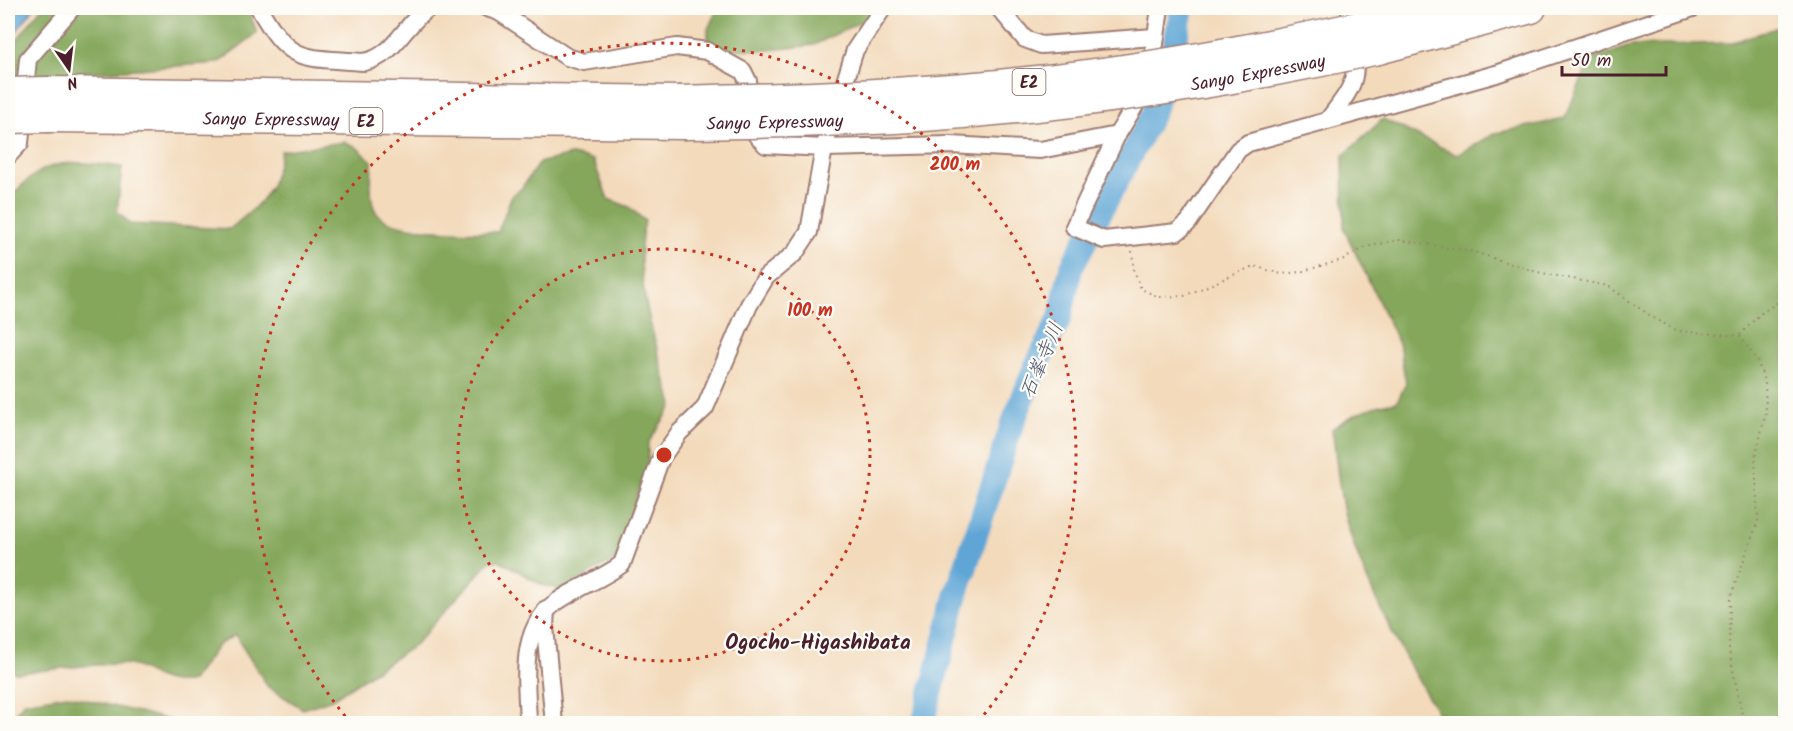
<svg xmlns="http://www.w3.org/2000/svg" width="1793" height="731" viewBox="0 0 1793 731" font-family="Kalam,'Klee One',sans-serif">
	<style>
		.forest { fill: #85a75c; stroke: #686344; stroke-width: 1.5 }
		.water { fill: #5fa6d6; stroke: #546280; stroke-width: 1.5 }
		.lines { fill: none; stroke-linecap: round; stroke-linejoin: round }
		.river { stroke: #5fa6d6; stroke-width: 24 }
		.minor-casing { stroke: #9e7c73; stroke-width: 20 }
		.motorway-casing { stroke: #9e7c73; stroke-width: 33 }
		.path { stroke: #9e7c73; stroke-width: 2; stroke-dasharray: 1.5 4.5; stroke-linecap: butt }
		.minor { stroke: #fff; stroke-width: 16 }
		.motorway { stroke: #fff; stroke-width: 30 }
		.motorway-bridge-casing { stroke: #9e7c73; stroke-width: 33; stroke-linecap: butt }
		.motorway-bridge { stroke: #fff; stroke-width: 30 }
		.ring { fill: none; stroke: #c8321e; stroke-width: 3; stroke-dasharray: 3 6 }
		.labels { text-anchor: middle; stroke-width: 4.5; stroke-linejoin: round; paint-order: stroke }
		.shield { fill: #fdfcf7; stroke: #806168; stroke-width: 1.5 }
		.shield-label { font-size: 16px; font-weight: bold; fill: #4a1f2b }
		.street-label { font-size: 18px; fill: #4a1f2b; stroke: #fdfcf7 }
		.water-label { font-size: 20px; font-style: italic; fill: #52556f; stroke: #fdfcf7 }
		.quarter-label { font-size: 21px; font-weight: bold; fill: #4a1f2b; stroke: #fdfcf7 }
		.centre { fill: #c8321e; stroke: #fdfcf7; stroke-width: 3 }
		.ring-label { font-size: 18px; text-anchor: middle; font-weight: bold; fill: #c8321e; stroke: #fdfcf7; stroke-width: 4.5; stroke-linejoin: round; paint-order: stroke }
	</style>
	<rect width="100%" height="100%" fill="#fdfcf7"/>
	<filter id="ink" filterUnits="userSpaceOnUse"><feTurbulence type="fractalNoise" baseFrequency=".0167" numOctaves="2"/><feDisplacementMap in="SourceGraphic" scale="12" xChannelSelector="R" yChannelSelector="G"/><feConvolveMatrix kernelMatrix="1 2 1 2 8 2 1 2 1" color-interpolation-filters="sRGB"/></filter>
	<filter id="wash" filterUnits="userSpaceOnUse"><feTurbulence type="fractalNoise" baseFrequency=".008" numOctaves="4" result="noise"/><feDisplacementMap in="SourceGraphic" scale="24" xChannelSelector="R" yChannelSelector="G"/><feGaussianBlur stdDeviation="1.35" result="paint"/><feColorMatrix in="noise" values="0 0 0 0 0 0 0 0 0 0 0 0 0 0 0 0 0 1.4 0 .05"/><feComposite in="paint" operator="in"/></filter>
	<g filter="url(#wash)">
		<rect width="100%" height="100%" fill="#f3dabb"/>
		<g class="forest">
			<polygon points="41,8 248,8 257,33 218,63 15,78 16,41"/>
			<polygon points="718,8 875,8 870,17 814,45 769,50 726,49 708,41 708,29"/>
			<path d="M1785,25V723H1444C1408,666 1364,585 1346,520C1338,491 1337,459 1332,429C1353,414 1372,405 1397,402L1406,383L1399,344L1344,229L1343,156L1383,119L1457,155L1496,133L1564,119L1591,59L1631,46L1730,43Z"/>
			<path d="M344,142L355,146L372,161C372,176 368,199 376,212C388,234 474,231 498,232L512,195L521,189L539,163L571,155L593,160L608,199L629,207L645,221C630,271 659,355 673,405L648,443V463L616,559L562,590L542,585L499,560L489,562L415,645L332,699L303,709L268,687L235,635L218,645L192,681C157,688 146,664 122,664C87,664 51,670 16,673L8,669V200C46,156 67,160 122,167L117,211L130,224L230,229C264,200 272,196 281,151Z"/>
			<polygon points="67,695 174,721 178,723 8,723 24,702"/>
		</g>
		<polygon class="water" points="8,8 34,8 10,40 8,51"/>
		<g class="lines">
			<polyline class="river" points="923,724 957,593 1011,428 1034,370 1060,318 1071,268 1153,113 1176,39 1182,8"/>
		</g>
	</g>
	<g filter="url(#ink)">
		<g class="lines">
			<g class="minor-casing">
				<g id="minor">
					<path d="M259,8C291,65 303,57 364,62C395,57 405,22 429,8"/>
					<polyline points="487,8 499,12 567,57 584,62 677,47 707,51 743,71 748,81 757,136 766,145 824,148 951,145 1040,150 1117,135"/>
					<polyline points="999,8 1025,39 1041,45 1155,37"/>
					<polyline points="1160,8 1154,51 1145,89 1117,135 1074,227 1104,240 1177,232 1188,223 1238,150 1248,143 1496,74 1693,8"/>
					<path d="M1328,120C1338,106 1351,92 1354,76C1359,53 1341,29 1353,8"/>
					<polyline points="8,156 20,143 28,59 72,8"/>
					<polyline points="546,609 545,627 554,724"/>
					<path d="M528,724C527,681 517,628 558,601C578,587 602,579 622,564L661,458L679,433L705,408L749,305L766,277L795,253L809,232L824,148L855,50L883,8"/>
				</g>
			</g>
			<g class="motorway-casing">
				<g id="motorway">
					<polyline points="1376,23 1433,8"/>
					<polyline points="1378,49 1531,8"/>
					<polyline points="48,92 679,101"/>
					<path id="s1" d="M49,117L683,124"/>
				</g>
			</g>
			<g class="path">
				<polyline points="1132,251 1134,270 1141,289 1159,297 1184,296 1254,266 1281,274 1300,272 1342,260 1366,247 1398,240 1421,243 1474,252 1537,272 1608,286 1655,319 1678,331 1740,336"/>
				<polyline points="1740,335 1760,314 1786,297"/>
				<polyline points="1740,336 1758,362 1765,384 1766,412 1755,458 1758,521 1730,598 1729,650 1744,724"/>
			</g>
			<use href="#minor" class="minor"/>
			<use href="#motorway" class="motorway"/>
			<g class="motorway-bridge-casing">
				<g id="motorway-bridge">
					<polyline points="8,93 48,92"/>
					<path d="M679,101C792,98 905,95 1018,83C1139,71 1258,49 1376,23"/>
					<polyline points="8,118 49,117"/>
					<path id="s2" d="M683,124C758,123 834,122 910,117C1068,107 1224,83 1378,49"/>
				</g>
			</g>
			<use href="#motorway-bridge" class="motorway-bridge"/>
		</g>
	</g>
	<g class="ring">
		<circle cx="664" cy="455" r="206"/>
		<path d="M351 723A412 412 0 1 1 977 723"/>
	</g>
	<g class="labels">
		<g class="shield">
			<rect x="1012.5" y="69" width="33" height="26" rx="4.5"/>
			<rect x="349.5" y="108" width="33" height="26" rx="4.5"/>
		</g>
		<g class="shield-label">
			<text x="1029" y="88">E2</text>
			<text x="366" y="127">E2</text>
		</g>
		<g class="street-label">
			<text dy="6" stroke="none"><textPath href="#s2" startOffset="578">Sanyo Expressway</textPath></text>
			<text dy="6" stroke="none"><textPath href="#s1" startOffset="222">Sanyo Expressway</textPath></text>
			<text dy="6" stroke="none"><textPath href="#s2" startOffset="92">Sanyo Expressway</textPath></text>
		</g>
		<g class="water-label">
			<text transform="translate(1041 360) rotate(-67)" y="7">石峯寺川</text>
		</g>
		<g class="quarter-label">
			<text x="818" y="649">Ogocho-Higashibata</text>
		</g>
	</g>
	<circle cx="664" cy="455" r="9" class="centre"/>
	<g class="ring-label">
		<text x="955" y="170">200 m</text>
		<text x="810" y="316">100 m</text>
	</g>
	<rect width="1793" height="731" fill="none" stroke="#fdfcf7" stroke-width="30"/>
	<g transform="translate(69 69) rotate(166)" stroke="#fdfcf7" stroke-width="4.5" paint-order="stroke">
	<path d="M0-4.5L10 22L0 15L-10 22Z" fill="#4a1f2b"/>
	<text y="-9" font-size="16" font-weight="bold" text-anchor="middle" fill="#4a1f2b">N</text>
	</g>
	<path d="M1562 66v9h104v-9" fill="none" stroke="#4a1f2b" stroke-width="3"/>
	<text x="1571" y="66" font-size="18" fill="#4a1f2b" stroke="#fdfcf7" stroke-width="4.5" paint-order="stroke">50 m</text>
</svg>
